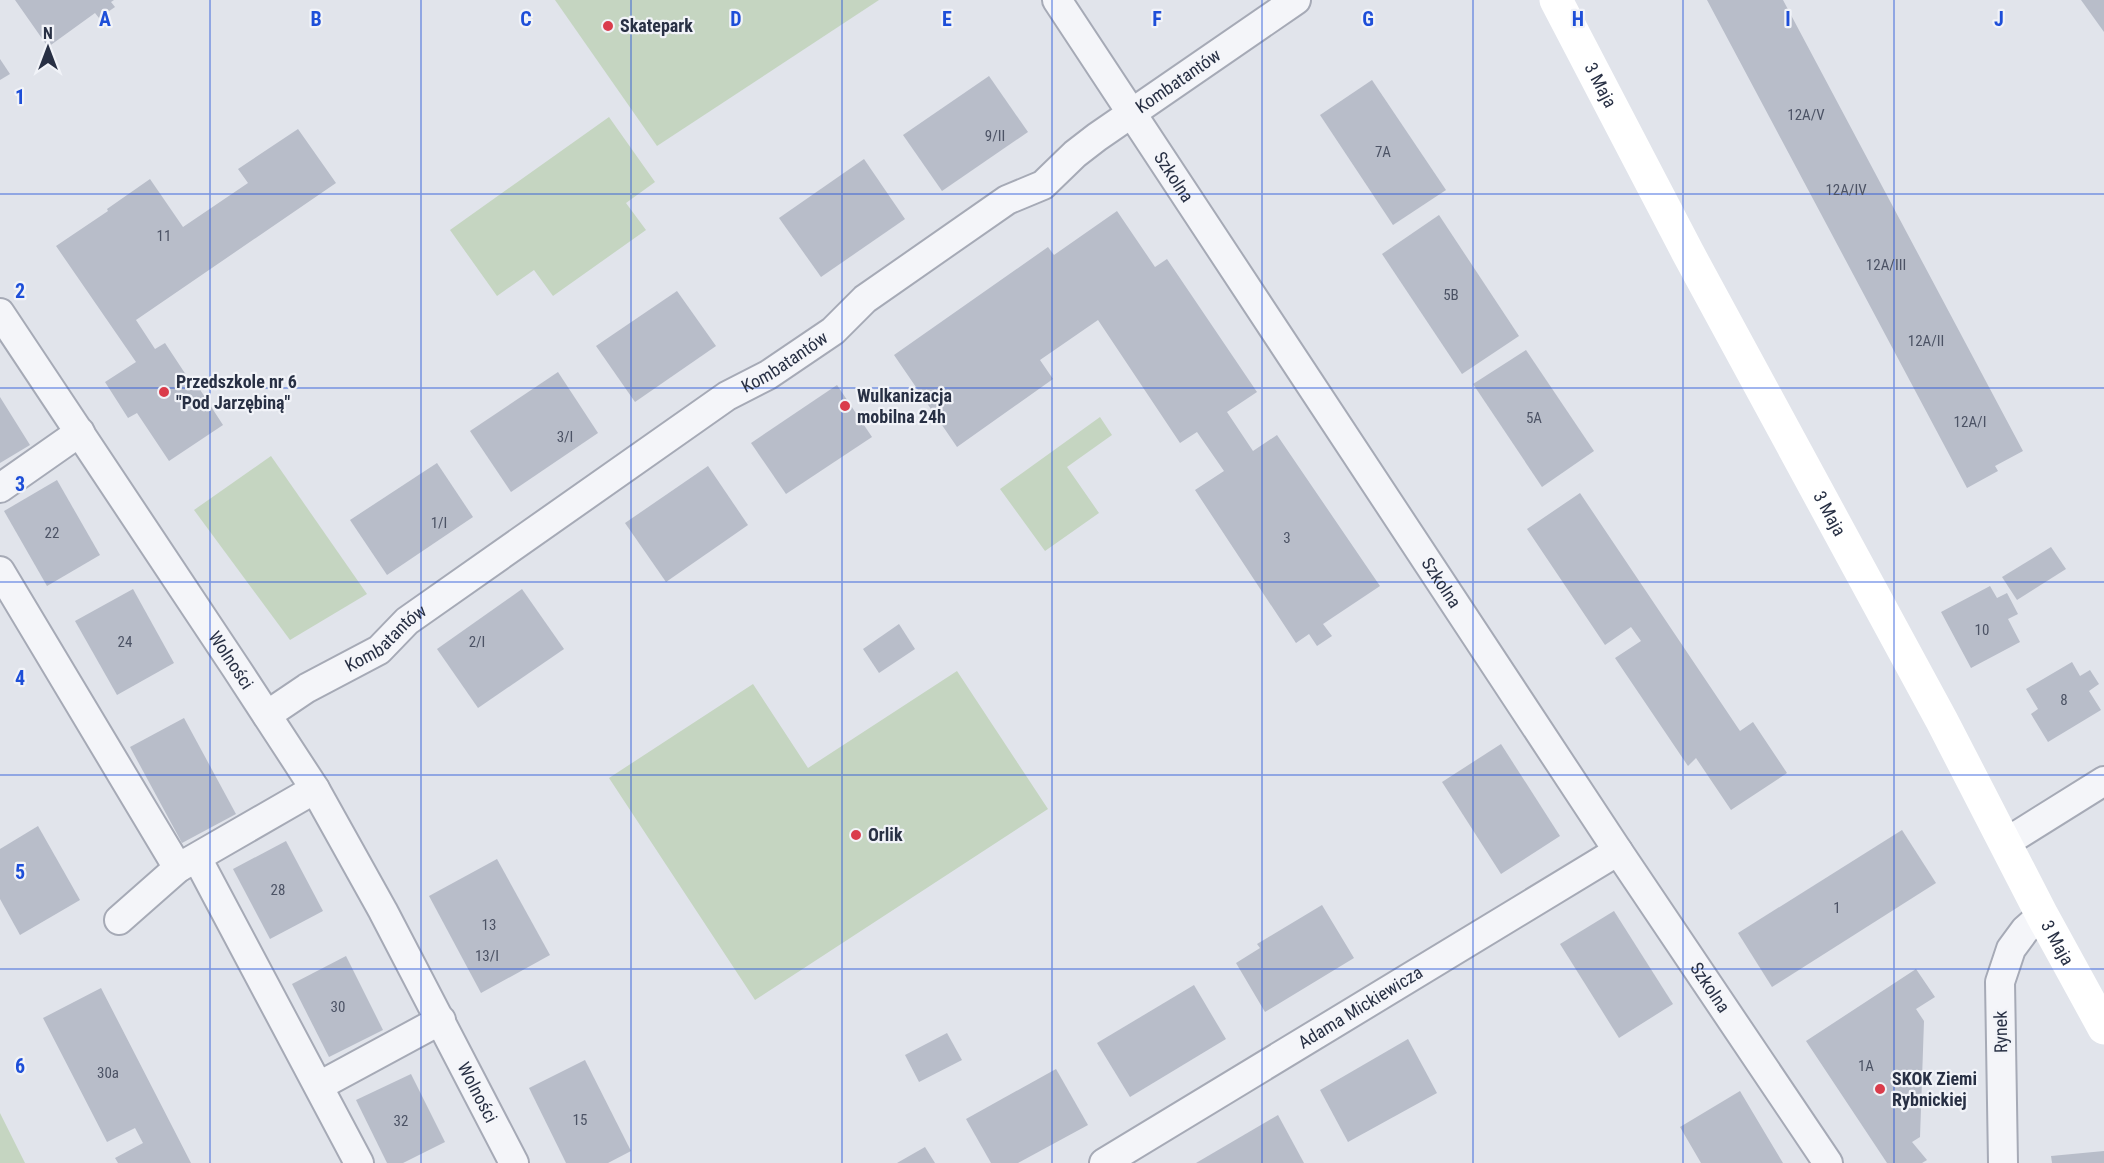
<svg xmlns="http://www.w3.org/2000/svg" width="2104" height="1163" viewBox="0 0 2104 1163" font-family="'Roboto Condensed',sans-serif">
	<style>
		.green { fill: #c5d5c1 }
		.building { fill: #b8bdc9 }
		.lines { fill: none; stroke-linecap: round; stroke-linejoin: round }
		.minor-casing { stroke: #a6aab6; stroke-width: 32 }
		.minor { stroke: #f4f5f9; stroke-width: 28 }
		.secondary { stroke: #fff; stroke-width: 33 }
		.grid { fill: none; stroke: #1d4ed8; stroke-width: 1.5; stroke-opacity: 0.55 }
		.poi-dot { fill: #da3c4b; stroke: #f1f3f8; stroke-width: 2 }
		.labels { text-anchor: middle; stroke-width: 4.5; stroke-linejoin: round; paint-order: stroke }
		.number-label { font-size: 15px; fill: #4c5365 }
		.poi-label { font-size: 18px; font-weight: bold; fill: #283044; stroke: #f1f3f8; text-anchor: start }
		.street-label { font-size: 18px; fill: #283044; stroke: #f1f3f8 }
		.grid-label { font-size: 20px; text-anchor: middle; font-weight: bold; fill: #1d4ed8; stroke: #f1f3f8; stroke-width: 4.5; stroke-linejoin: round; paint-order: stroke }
	</style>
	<rect width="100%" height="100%" fill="#e1e4eb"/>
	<g class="green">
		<polygon points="555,0 879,0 657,146"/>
		<polygon points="609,117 655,182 626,203 646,230 553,296 534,270 497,296 450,230"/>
		<polygon points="1100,417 1112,435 1067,467 1099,513 1045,551 1000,489"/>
		<polygon points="271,456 367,594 290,640 194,510"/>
		<polygon points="957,671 1048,809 755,1000 609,778 753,684 808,768"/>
		<polygon points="0,1113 25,1163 0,1163"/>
	</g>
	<g class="building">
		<polygon points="15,0 114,0 111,2 115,7 99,18 95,13 48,47"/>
		<polygon points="1707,0 1783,0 2023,451 1995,466 1998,471 1967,488"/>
		<polygon points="2081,0 2104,0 2104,32"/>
		<polygon points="0,59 10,74 0,80"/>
		<polygon points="989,76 1028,132 942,191 903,135"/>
		<polygon points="1372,80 1446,190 1393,225 1320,115"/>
		<polygon points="298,129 336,183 136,320 155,349 165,343 194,387 197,385 223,425 169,461 137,413 128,418 105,382 136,362 56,246 108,211 107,209 150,179 183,227 248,183 238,169"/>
		<polygon points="864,159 905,219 821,277 779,218"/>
		<polygon points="1117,211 1155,267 1167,259 1257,392 1227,412 1253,451 1277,435 1380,586 1323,624 1332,636 1317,646 1309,634 1296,643 1195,490 1224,471 1197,432 1180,443 1098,320 1040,360 1053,379 957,447 894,355 1048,247 1054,255"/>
		<polygon points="1439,215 1519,336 1462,374 1382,254"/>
		<polygon points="677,291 716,346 635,402 596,346"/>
		<polygon points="1526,350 1594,451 1542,487 1473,384"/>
		<polygon points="558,372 598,433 511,492 470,431"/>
		<polygon points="837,385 872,437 786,494 751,443"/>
		<polygon points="0,397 30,445 0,463"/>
		<polygon points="437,463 473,517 387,575 350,520"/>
		<polygon points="708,466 748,525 666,582 625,523"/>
		<polygon points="57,480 100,555 47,586 4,511"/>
		<polygon points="1580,493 1740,731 1753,722 1787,773 1731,810 1696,758 1688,766 1615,658 1641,641 1631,627 1605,645 1527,529"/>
		<polygon points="2051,547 2066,569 2017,600 2002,577"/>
		<polygon points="1990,586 1997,598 2007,593 2018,614 2008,619 2020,642 1971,668 1941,612"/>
		<polygon points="133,589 174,663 117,695 75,621"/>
		<polygon points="522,589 564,649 478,708 437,649"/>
		<polygon points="899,624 915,649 879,673 863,649"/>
		<polygon points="2072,662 2080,676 2090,670 2099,684 2089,691 2101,710 2048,742 2031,714 2038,709 2026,689"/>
		<polygon points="184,718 236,814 182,843 130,747"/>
		<polygon points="1501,744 1560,836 1501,874 1442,782"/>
		<polygon points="38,826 80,900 20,935 0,899 0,849"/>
		<polygon points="1902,830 1936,883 1772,987 1738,933"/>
		<polygon points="286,841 323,911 270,939 233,869"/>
		<polygon points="497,859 550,955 481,993 429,896"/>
		<polygon points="1322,905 1354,958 1265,1012 1236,963 1260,948 1257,944"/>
		<polygon points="1614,911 1673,1004 1619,1038 1560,944"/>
		<polygon points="346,956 383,1030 329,1057 292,984"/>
		<polygon points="1916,969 1935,997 1916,1009 1924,1021 1920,1137 1912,1142 1927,1160 1922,1163 1887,1163 1806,1041"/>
		<polygon points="1194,985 1226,1039 1130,1097 1097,1043"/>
		<polygon points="101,988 191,1163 118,1163 115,1158 143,1143 135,1128 107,1142 43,1018"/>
		<polygon points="947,1033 962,1060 919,1082 905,1055"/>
		<polygon points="1408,1039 1437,1093 1348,1142 1320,1090"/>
		<polygon points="585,1060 631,1151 608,1163 566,1163 529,1088"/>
		<polygon points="1056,1069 1088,1125 1018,1163 991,1163 966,1119"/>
		<polygon points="411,1074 445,1142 403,1163 387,1163 356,1100"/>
		<polygon points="1740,1091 1765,1133 1783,1163 1701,1163 1680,1127"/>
		<polygon points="1278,1115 1304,1163 1196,1163"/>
		<polygon points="925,1147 935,1163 897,1163"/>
		<polygon points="2104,1151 2104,1163 2052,1163 2051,1156"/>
	</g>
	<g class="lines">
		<g class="minor-casing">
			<g id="minor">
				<path id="s1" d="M1057,0L1618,851L1828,1163"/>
				<path id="s2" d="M0,313L236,668L315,789L383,911L514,1163"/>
				<polyline points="0,488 80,432"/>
				<polyline points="0,571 178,868"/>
				<path id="s3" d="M267,715L307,688L379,650L407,621L727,396L768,375L833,331L865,299L1007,200L1043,185L1075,154L1097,137L1296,0"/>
				<polyline points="2005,843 2104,781"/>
				<polyline points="197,858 359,1163"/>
				<polyline points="119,920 178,868 315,789"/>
				<polyline points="319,1086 441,1020"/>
				<path id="s4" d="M1104,1163L1618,851"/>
				<polyline points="2003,1163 2000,982 2011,949 2025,930 2042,915"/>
			</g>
		</g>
		<use href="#minor" class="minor"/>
		<path class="secondary" id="s5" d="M1556,0L1688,253L1942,721L2042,915L2104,1028"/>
	</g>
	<path class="grid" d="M210,0V1163M421,0V1163M631,0V1163M842,0V1163M1052,0V1163M1262,0V1163M1473,0V1163M1683,0V1163M1894,0V1163M0,194H2104M0,388H2104M0,582H2104M0,775H2104M0,969H2104"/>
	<g class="poi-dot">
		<circle cx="608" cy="26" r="6"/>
		<circle cx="164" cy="392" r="6"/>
		<circle cx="845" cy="406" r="6"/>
		<circle cx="856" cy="835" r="6"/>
		<circle cx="1880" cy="1089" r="6"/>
	</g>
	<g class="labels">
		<g class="number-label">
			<text x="1806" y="120">12A/V</text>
			<text x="995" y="141">9/II</text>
			<text x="1383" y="157">7A</text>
			<text x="1846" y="195">12A/IV</text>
			<text x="164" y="241">11</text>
			<text x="1886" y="270">12A/III</text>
			<text x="1451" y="300">5B</text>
			<text x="1926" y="346">12A/II</text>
			<text x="1534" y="423">5A</text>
			<text x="1970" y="427">12A/I</text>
			<text x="565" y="442">3/I</text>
			<text x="439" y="528">1/I</text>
			<text x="52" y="538">22</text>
			<text x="1287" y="543">3</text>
			<text x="1982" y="635">10</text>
			<text x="125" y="647">24</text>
			<text x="477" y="647">2/I</text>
			<text x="2064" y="705">8</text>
			<text x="278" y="895">28</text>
			<text x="1837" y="913">1</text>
			<text x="489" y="930">13</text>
			<text x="487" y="961">13/I</text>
			<text x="338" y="1012">30</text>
			<text x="1866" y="1071">1A</text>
			<text x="108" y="1078">30a</text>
			<text x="580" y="1125">15</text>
			<text x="401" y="1126">32</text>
		</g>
		<g class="poi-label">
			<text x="620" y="32">Skatepark</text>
			<text x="176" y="388">Przedszkole nr 6<tspan x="176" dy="21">"Pod Jarzębiną"</tspan></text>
			<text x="857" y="402">Wulkanizacja<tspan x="857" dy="21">mobilna 24h</tspan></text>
			<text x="868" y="841">Orlik</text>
			<text x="1892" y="1085">SKOK Ziemi<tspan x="1892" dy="21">Rybnickiej</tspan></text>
		</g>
		<g class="street-label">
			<text dy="6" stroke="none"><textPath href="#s3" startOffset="1114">Kombatantów</textPath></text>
			<text dy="6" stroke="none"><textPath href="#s5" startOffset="96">3 Maja</textPath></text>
			<text dy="6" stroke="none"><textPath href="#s1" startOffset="212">Szkolna</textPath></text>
			<text dy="6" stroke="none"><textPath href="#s3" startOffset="628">Kombatantów</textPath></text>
			<text dy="6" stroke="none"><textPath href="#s5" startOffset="582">3 Maja</textPath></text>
			<text dy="6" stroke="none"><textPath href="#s1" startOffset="698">Szkolna</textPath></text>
			<text dy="6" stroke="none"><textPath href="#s3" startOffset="142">Kombatantów</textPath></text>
			<text dy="6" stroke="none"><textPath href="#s2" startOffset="417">Wolności</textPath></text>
			<text dy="6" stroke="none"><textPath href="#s5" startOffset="1068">3 Maja</textPath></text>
			<text dy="6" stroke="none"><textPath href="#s1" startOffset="1184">Szkolna</textPath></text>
			<text dy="6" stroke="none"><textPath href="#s4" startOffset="300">Adama Mickiewicza</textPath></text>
			<text transform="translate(2001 1032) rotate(-91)" y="6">Rynek</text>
			<text dy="6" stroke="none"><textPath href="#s2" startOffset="915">Wolności</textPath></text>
		</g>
	</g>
	<g class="grid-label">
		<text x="105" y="26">A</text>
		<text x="316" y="26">B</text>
		<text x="526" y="26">C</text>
		<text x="736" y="26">D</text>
		<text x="947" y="26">E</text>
		<text x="1157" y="26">F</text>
		<text x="1368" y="26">G</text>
		<text x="1578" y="26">H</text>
		<text x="1788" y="26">I</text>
		<text x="1999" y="26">J</text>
		<text x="20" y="104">1</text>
		<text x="20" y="298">2</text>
		<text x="20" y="491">3</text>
		<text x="20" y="685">4</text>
		<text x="20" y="879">5</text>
		<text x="20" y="1073">6</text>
	</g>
	<g transform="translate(48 48)" stroke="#f1f3f8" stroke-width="4.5" paint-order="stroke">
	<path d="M0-4.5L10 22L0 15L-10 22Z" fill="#283044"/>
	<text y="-9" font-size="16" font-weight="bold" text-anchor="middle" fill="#283044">N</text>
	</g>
</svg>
